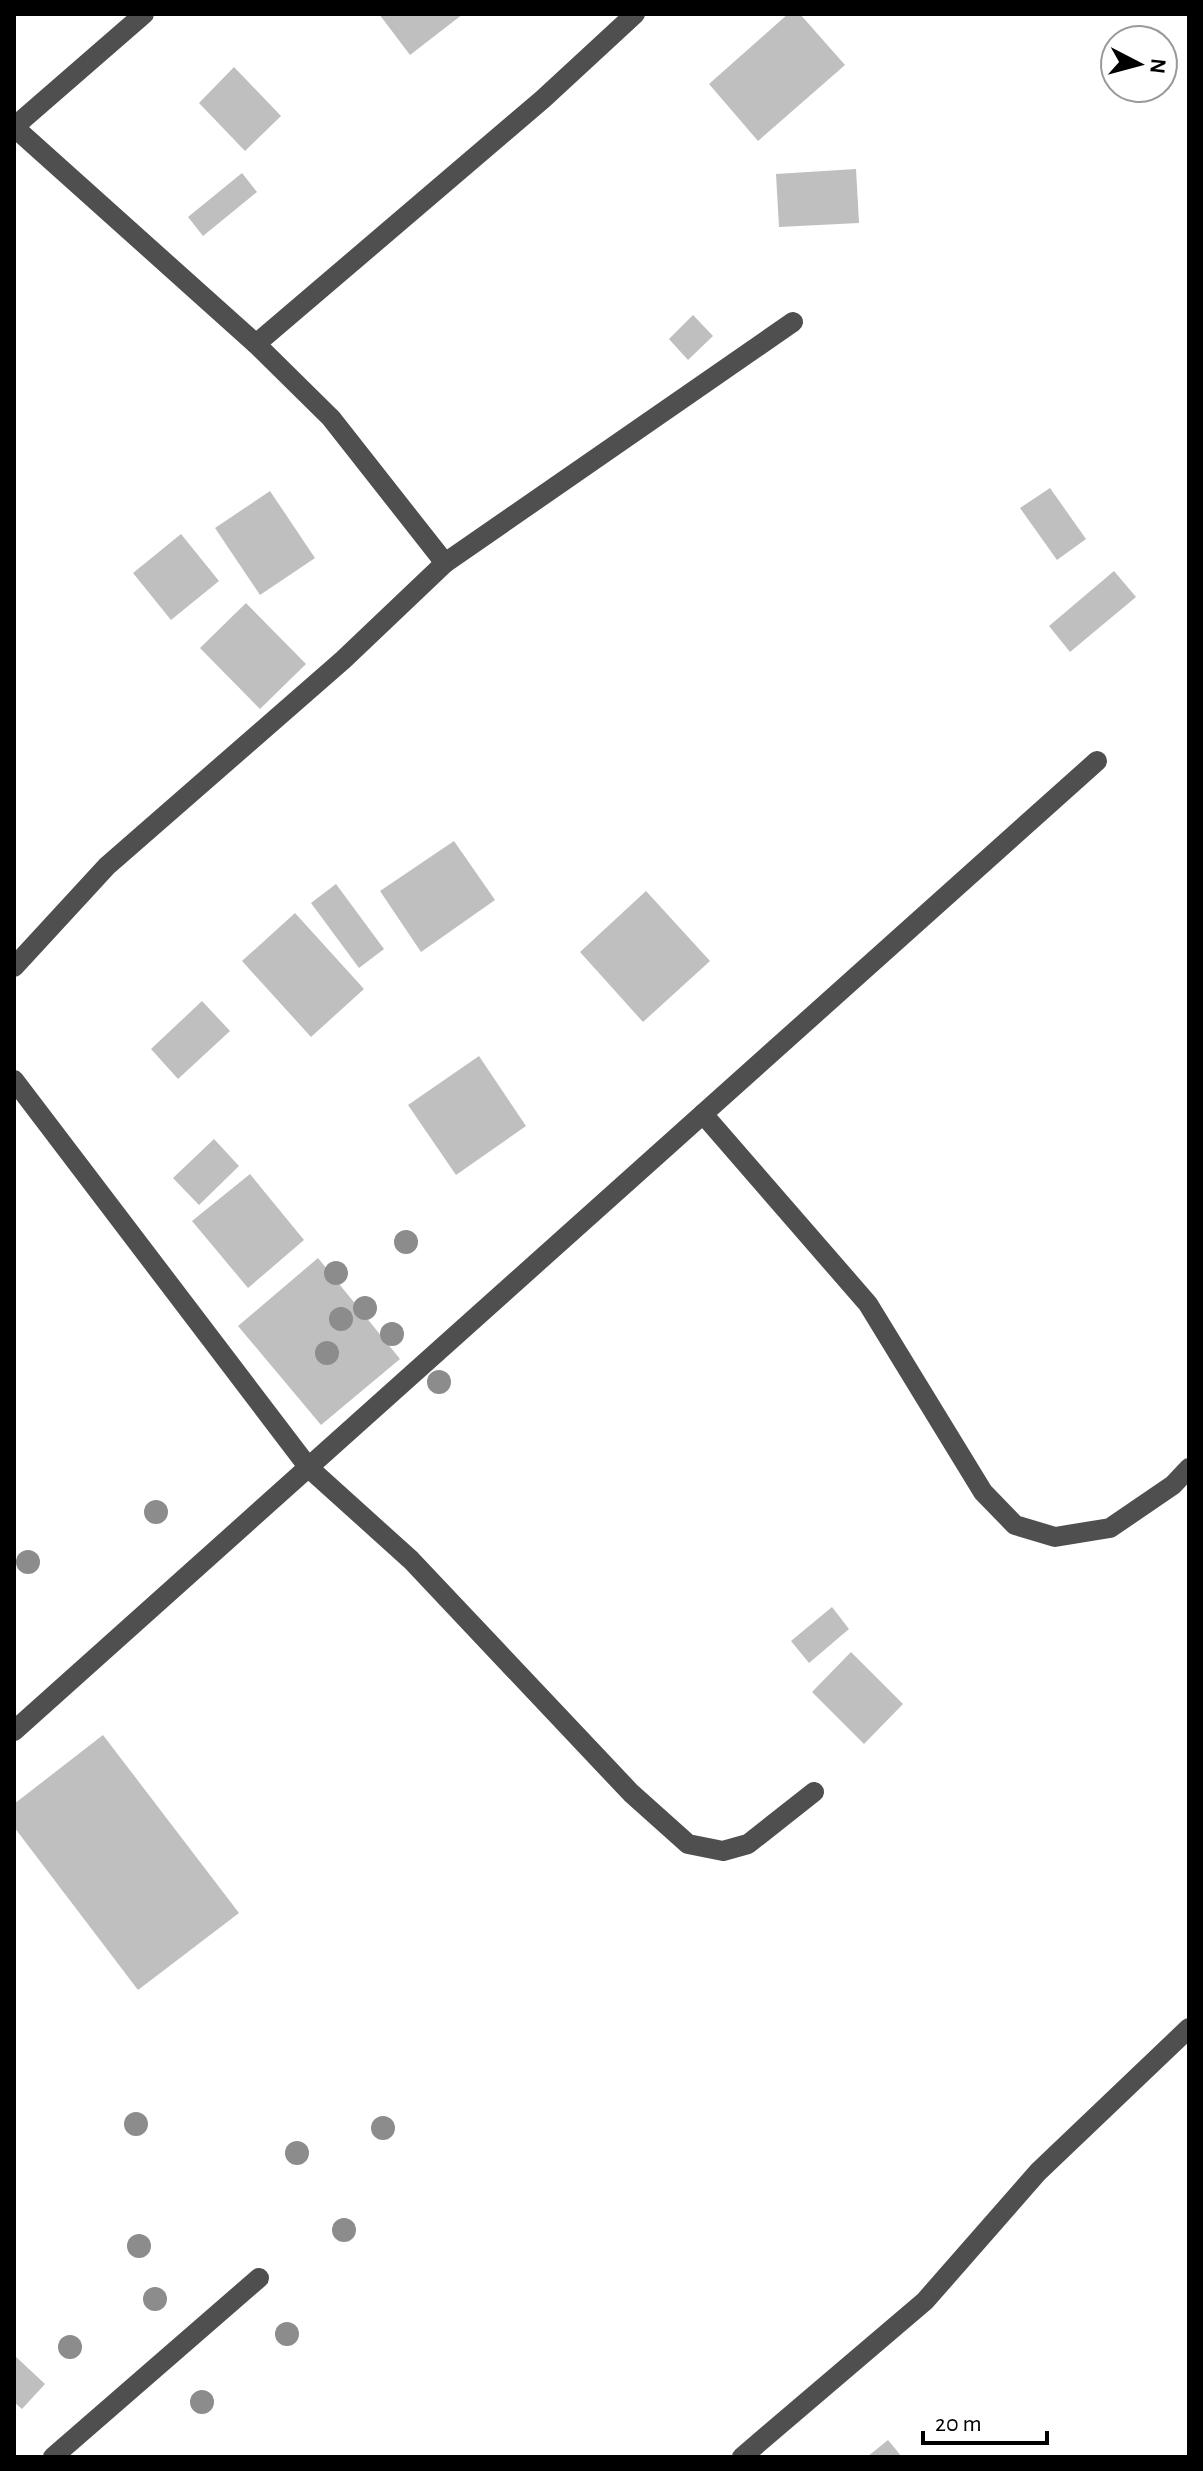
<svg xmlns="http://www.w3.org/2000/svg" width="1203" height="2471" viewBox="0 0 1203 2471" font-family="'Alegreya Sans',sans-serif">
	<style>
		.building { fill: #bfbfbf }
		.lines { fill: none; stroke-linecap: round; stroke-linejoin: round }
		.minor { stroke: #4f4f4f; stroke-width: 20 }
		.tree { fill: #8c8c8c }
	</style>
	<rect width="100%" height="100%" fill="#fff"/>
	<g class="building">
		<polygon points="379,14 463,14 410,55"/>
		<polygon points="788,14 800,14 845,65 758,141 709,84"/>
		<polygon points="234,67 281,116 245,151 199,103"/>
		<polygon points="856,169 859,223 779,227 776,174"/>
		<polygon points="242,173 257,192 203,236 188,217"/>
		<polygon points="693,315 713,336 688,360 669,339"/>
		<polygon points="1050,488 1086,539 1057,560 1020,508"/>
		<polygon points="270,491 315,558 260,595 215,528"/>
		<polygon points="181,534 219,581 171,620 133,573"/>
		<polygon points="1114,571 1136,597 1070,652 1049,626"/>
		<polygon points="246,603 306,664 260,709 200,648"/>
		<polygon points="454,841 495,900 421,952 380,891"/>
		<polygon points="336,884 384,949 359,968 311,903"/>
		<polygon points="646,891 710,961 643,1022 580,952"/>
		<polygon points="295,913 364,989 311,1037 242,961"/>
		<polygon points="202,1001 230,1031 178,1079 151,1049"/>
		<polygon points="479,1056 526,1126 456,1175 408,1105"/>
		<polygon points="214,1139 239,1166 199,1205 173,1178"/>
		<polygon points="250,1174 304,1240 248,1288 192,1221"/>
		<polygon points="318,1258 400,1359 321,1425 238,1326"/>
		<polygon points="832,1607 849,1629 809,1663 791,1641"/>
		<polygon points="851,1652 903,1704 864,1744 812,1692"/>
		<polygon points="103,1735 239,1913 138,1990 14,1827 14,1804"/>
		<polygon points="14,2355 45,2384 22,2409 14,2402"/>
		<polygon points="888,2440 902,2457 867,2457"/>
	</g>
	<g class="lines">
		<g class="minor">
			<polyline points="14,127 256,344 331,418 445,563"/>
			<polyline points="14,127 144,14"/>
			<polyline points="256,344 543,99 635,14"/>
			<polyline points="14,967 107,866 343,660 445,563 793,322"/>
			<polyline points="14,1080 309,1468 411,1560 631,1793 688,1844 723,1851 748,1844 814,1792"/>
			<polyline points="703,1114 868,1304 983,1492 1015,1525 1055,1537 1110,1528 1173,1485 1189,1468"/>
			<polyline points="14,1731 1097,761"/>
			<polyline points="53,2457 259,2278"/>
			<polyline points="742,2457 925,2301 1038,2172 1189,2028"/>
		</g>
	</g>
	<g class="tree">
		<circle cx="406" cy="1242" r="12"/>
		<circle cx="336" cy="1273" r="12"/>
		<circle cx="365" cy="1308" r="12"/>
		<circle cx="341" cy="1319" r="12"/>
		<circle cx="392" cy="1334" r="12"/>
		<circle cx="327" cy="1353" r="12"/>
		<circle cx="439" cy="1382" r="12"/>
		<circle cx="156" cy="1512" r="12"/>
		<circle cx="28" cy="1562" r="12"/>
		<circle cx="136" cy="2124" r="12"/>
		<circle cx="383" cy="2128" r="12"/>
		<circle cx="297" cy="2153" r="12"/>
		<circle cx="344" cy="2230" r="12"/>
		<circle cx="139" cy="2246" r="12"/>
		<circle cx="155" cy="2299" r="12"/>
		<circle cx="287" cy="2334" r="12"/>
		<circle cx="70" cy="2347" r="12"/>
		<circle cx="202" cy="2402" r="12"/>
	</g>
	<rect width="1203" height="2471" fill="none" stroke="#000000" stroke-width="32"/>
	<g transform="translate(1139 64) rotate(96)"><circle r="38" fill="#ffffff" stroke="#999999" stroke-width="2"/>
	<path d="M0-6L14 30L0 20L-14 30Z" fill="#000000"/>
	<text y="-12" font-size="22" font-weight="bold" text-anchor="middle" fill="#000000">N</text>
	</g>
	<path d="M923 2431v12h124v-12" fill="none" stroke="#000000" stroke-width="4"/>
	<text x="935" y="2431" font-size="24" fill="#000000" stroke="#ffffff" stroke-width="6" paint-order="stroke">20 m</text>
</svg>
